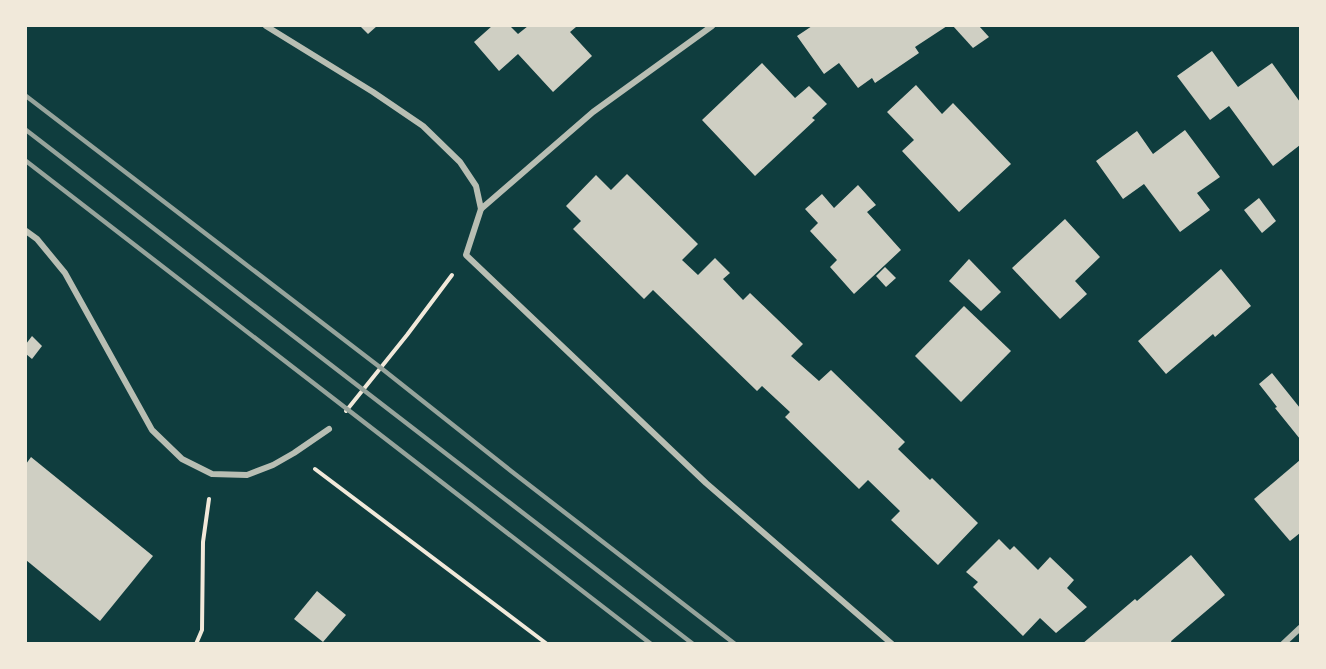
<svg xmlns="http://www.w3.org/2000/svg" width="1326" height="669" viewBox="0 0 1326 669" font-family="Mulish,sans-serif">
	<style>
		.building { fill: #cfcfc3 }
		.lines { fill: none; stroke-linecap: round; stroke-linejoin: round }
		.path { stroke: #f1e9da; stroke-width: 4 }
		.minor { stroke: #b8beb3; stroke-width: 6 }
		.rail { stroke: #97a49c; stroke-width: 4.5 }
	</style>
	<rect width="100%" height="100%" fill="#0f3d3e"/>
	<g class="building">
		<polygon points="360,26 377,26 368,34"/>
		<polygon points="492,26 510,26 518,34 528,26 574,26 576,27 570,32 592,56 553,92 518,54 499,71 474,42"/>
		<polygon points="812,26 947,26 915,47 919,53 875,83 872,78 858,88 839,63 824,74 797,36"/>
		<polygon points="953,26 979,26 989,37 973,48"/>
		<polygon points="1212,51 1238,87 1272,63 1300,102 1300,145 1273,166 1229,106 1210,120 1177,76"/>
		<polygon points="762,63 795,98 809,86 827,104 812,118 815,120 755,176 702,120"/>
		<polygon points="916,85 942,114 953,103 1011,164 959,212 902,151 914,140 887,112"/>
		<polygon points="1185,130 1220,177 1197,193 1210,210 1180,232 1144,184 1123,199 1096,161 1137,131 1153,154"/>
		<polygon points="627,174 698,244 682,260 698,275 715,258 730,273 723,279 743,300 750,293 803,344 791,356 819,381 831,370 905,442 898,449 930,480 932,478 978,523 938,565 891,520 900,511 868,480 859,489 785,417 790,412 762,386 757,391 653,290 644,299 573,229 581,221 566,206 596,175 611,190"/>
		<polygon points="858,185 876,205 867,212 901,250 854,294 830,267 837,260 810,231 818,223 805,209 822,194 834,208"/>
		<polygon points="1259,198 1276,221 1262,233 1244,210"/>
		<polygon points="1065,219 1100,257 1075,281 1087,294 1060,319 1012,268"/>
		<polygon points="969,259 1001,292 981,311 949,281"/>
		<polygon points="885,267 896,278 886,287 876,276"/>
		<polygon points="1221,269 1251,306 1215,337 1213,334 1166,374 1138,341"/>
		<polygon points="964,306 1011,351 961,402 915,356"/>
		<polygon points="32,336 42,346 32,359 26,354 26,344"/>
		<polygon points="1272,373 1300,408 1300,439 1275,408 1277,407 1259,384"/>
		<polygon points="31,457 153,556 100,621 26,560 26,464"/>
		<polygon points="1300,460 1300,533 1290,541 1254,499"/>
		<polygon points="999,539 1010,550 1014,546 1038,570 1050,557 1074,580 1067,588 1087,607 1056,633 1040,618 1023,636 973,587 978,582 966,572"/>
		<polygon points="1191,555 1225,595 1171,641 1172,644 1082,644 1135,599 1137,601"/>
		<polygon points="317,591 346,615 323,642 294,619"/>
	</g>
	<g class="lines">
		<g class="path">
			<polyline points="346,411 407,335 452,275"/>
			<polyline points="315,469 547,644"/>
			<polyline points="196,644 202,630 203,542 209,499"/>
		</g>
		<g class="minor">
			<polyline points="266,26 373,92 423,126 460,162 476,186 481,209 466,255 706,483 892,644"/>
			<polyline points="481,209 593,112 712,26"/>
			<polyline points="26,231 37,239 65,273 152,430 182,459 212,474 247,475 273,465 294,453 329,429"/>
			<polyline points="1283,644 1300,628"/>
		</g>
		<g class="rail">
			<polyline points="26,96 381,368 511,471 735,644"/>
			<polyline points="26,130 693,644"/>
			<polyline points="26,161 651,644"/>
		</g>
	</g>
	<rect width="1326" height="669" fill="none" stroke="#f1e9da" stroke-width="54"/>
</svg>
